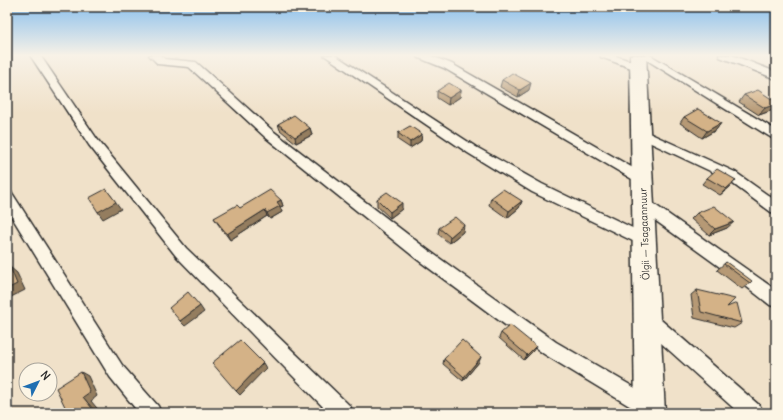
<svg xmlns="http://www.w3.org/2000/svg" width="783" height="420" viewBox="0 0 783 420" font-family="Delius,sans-serif">
	<style>
		.lines { fill: none; stroke-linecap: round; stroke-linejoin: round }
		.minor-casing { stroke: #2b2b2b; stroke-width: 3 }
		.trunk-casing { stroke: #2b2b2b; stroke-width: 3 }
		.minor { fill: #fcf5e5; fill-rule: evenodd }
		.trunk { fill: #fcf5e5; fill-rule: evenodd }
		.wall { fill: #b69974; stroke: #2b2b2b }
		.shaded-wall { fill: #947d5e; stroke: #2b2b2b }
		.building { fill: #d4b287; stroke: #2b2b2b }
		.labels { text-anchor: middle; stroke-width: 4; stroke-linejoin: round; paint-order: stroke }
		.street-label { font-size: 10px; fill: #2b2b2b; stroke: #fcf5e5 }
	</style>
	<rect width="100%" height="100%" fill="#f0e1c9"/>
	<filter id="ink" filterUnits="userSpaceOnUse"><feTurbulence type="fractalNoise" baseFrequency=".025" numOctaves="2"/><feDisplacementMap in="SourceGraphic" scale="8" xChannelSelector="R" yChannelSelector="G"/><feConvolveMatrix kernelMatrix="1 2 1 2 8 2 1 2 1" color-interpolation-filters="sRGB"/></filter>
	<g filter="url(#ink)">
		<g class="lines">
			<g class="minor-casing">
				<g id="minor">
					<polygon points="30,55 40,55 97,139 186,248 350,406 353,413 329,413 176,256 89,145"/>
					<polygon points="149,55 160,55 165,59 196,62 273,131 428,250 556,342 656,400 659,407 656,413 641,413 544,354 418,260 265,137 189,67 158,64"/>
					<polygon points="324,55 335,55 476,147 542,184 649,236 651,240 649,244 644,246 639,244 532,192 468,153"/>
					<polygon points="416,55 429,55 452,64 647,176 649,179 647,182 642,184 637,182 444,68 417,57"/>
					<polygon points="600,55 613,55 642,65 643,67 642,69 634,69 601,57"/>
					<polygon points="639,55 650,55 776,130 776,139 772,138"/>
					<polygon points="719,55 732,55 776,72 776,79 720,57"/>
					<polygon points="640,129 735,172 776,201 776,213 771,212 725,178 636,136 634,133 636,130"/>
					<polygon points="7,192 12,193 122,365 158,406 161,413 139,413 110,377 7,209"/>
					<polygon points="643,199 648,200 776,290 776,307 770,305 742,283 638,208 636,204 638,200"/>
					<polygon points="647,311 653,313 760,406 763,413 739,413 641,325 639,319 641,313"/>
				</g>
			</g>
			<g class="trunk-casing">
				<polygon id="trunk" points="630,55 646,55 665,413 635,413"/>
			</g>
			<use href="#minor" class="minor"/>
			<use href="#trunk" class="trunk"/>
		</g>
		<g class="wall">
			<polygon points="502,80 529,90 518,97 500,87"/>
			<polygon points="461,90 460,97 448,105 437,98 437,91"/>
			<polygon points="744,95 773,110 759,115 739,102"/>
			<polygon points="684,117 721,123 716,130 702,138 680,123"/>
			<polygon points="278,124 310,128 312,135 296,143 280,130"/>
			<polygon points="398,133 422,134 421,141 410,148 398,140"/>
			<polygon points="707,178 730,187 720,195 702,184"/>
			<polygon points="491,198 522,201 519,208 507,218 489,205"/>
			<polygon points="377,199 402,209 390,218 377,206"/>
			<polygon points="281,200 283,206 280,207 282,212 270,219 267,216 230,240 218,224 214,218 240,208"/>
			<polygon points="697,213 727,228 709,235 691,219"/>
			<polygon points="439,228 463,232 449,243 438,234"/>
			<polygon points="726,262 750,283 742,289 717,270"/>
			<polygon points="697,290 727,307 742,323 734,328 694,318 691,295"/>
			<polygon points="501,333 533,351 524,360 499,338"/>
			<polygon points="444,359 479,362 463,381 443,364"/>
		</g>
		<g class="shaded-wall">
			<polygon points="531,83 529,90 518,97 520,90"/>
			<polygon points="461,90 460,97 448,105 449,98"/>
			<polygon points="776,104 776,106 773,110 759,115 765,108"/>
			<polygon points="721,123 716,130 702,138 707,131"/>
			<polygon points="310,128 312,135 296,143 295,137"/>
			<polygon points="422,134 421,141 410,148 410,142"/>
			<polygon points="736,180 730,187 720,195 726,189"/>
			<polygon points="106,189 121,209 103,219 98,212"/>
			<polygon points="281,200 283,206 280,207 282,212 270,219 267,213 277,202"/>
			<polygon points="522,201 519,208 507,218 509,211"/>
			<polygon points="402,203 402,209 390,218 390,212"/>
			<polygon points="265,210 267,216 230,240 227,234"/>
			<polygon points="734,222 727,228 709,235 715,229"/>
			<polygon points="464,225 463,232 449,243 450,237"/>
			<polygon points="10,267 17,273 25,290 7,299 7,289"/>
			<polygon points="200,306 204,312 185,326 180,321"/>
			<polygon points="536,346 533,351 524,360 527,355"/>
			<polygon points="481,357 479,362 463,381 464,377"/>
			<polygon points="263,363 266,368 240,395 236,391"/>
			<polygon points="81,372 88,376 97,396 91,401 101,413 96,413 83,397"/>
		</g>
		<g class="building">
			<polygon points="512,73 531,83 520,90 502,80"/>
			<polygon points="449,83 461,90 449,98 437,91"/>
			<polygon points="758,90 776,102 776,104 765,108 744,95"/>
			<polygon points="698,109 721,123 707,131 684,117"/>
			<polygon points="294,115 310,128 295,137 278,124"/>
			<polygon points="410,126 422,134 410,142 398,133"/>
			<polygon points="717,169 736,180 726,189 707,178"/>
			<polygon points="106,189 116,202 98,212 89,198"/>
			<polygon points="503,189 522,201 509,211 491,198"/>
			<polygon points="270,190 281,200 277,202 280,206 267,213 265,210 227,234 214,218 237,205 240,208"/>
			<polygon points="387,192 402,203 390,212 377,199"/>
			<polygon points="714,206 734,222 715,229 697,213"/>
			<polygon points="455,217 464,225 450,237 439,228"/>
			<polygon points="726,262 748,278 752,281 750,283 724,264"/>
			<polygon points="10,267 17,284 7,289 7,269"/>
			<polygon points="697,290 735,299 727,307 737,303 742,323 701,312"/>
			<polygon points="188,292 200,306 180,321 169,308"/>
			<polygon points="510,325 536,346 527,355 501,333"/>
			<polygon points="240,340 263,363 236,391 212,363"/>
			<polygon points="462,340 481,357 464,377 444,359"/>
			<polygon points="81,372 90,392 83,397 96,413 68,413 56,388"/>
		</g>
	</g>
	<linearGradient id="sky" x2="0" y2="1"><stop stop-color="#87beed"/><stop offset="0.49" stop-color="#f8f2e7"/><stop offset="1" stop-color="#f8f2e7" stop-opacity="0"/></linearGradient>
	<rect width="783" height="113" fill="url(#sky)"/>
	<g class="labels">
		<g class="street-label">
			<text transform="translate(644 234) rotate(-92)" y="4">Ölgii — Tsagaannuur</text>
		</g>
	</g>
	<rect width="783" height="420" fill="none" stroke="#fcf5e5" stroke-width="24"/>
	<rect x="12" y="12" width="759" height="396" fill="none" stroke="#2b2b2b" stroke-width="1.5" filter="url(#ink)"/>
	<g transform="translate(38 382) rotate(48)"><circle r="19" fill="#fcf5e5" stroke="#a8a49b"/>
	<path d="M0-3L7 15L0 10L-7 15Z" fill="#1f6fb2"/>
	<text y="-6" font-size="11" font-weight="bold" text-anchor="middle" fill="#2b2b2b">N</text>
	</g>
</svg>
